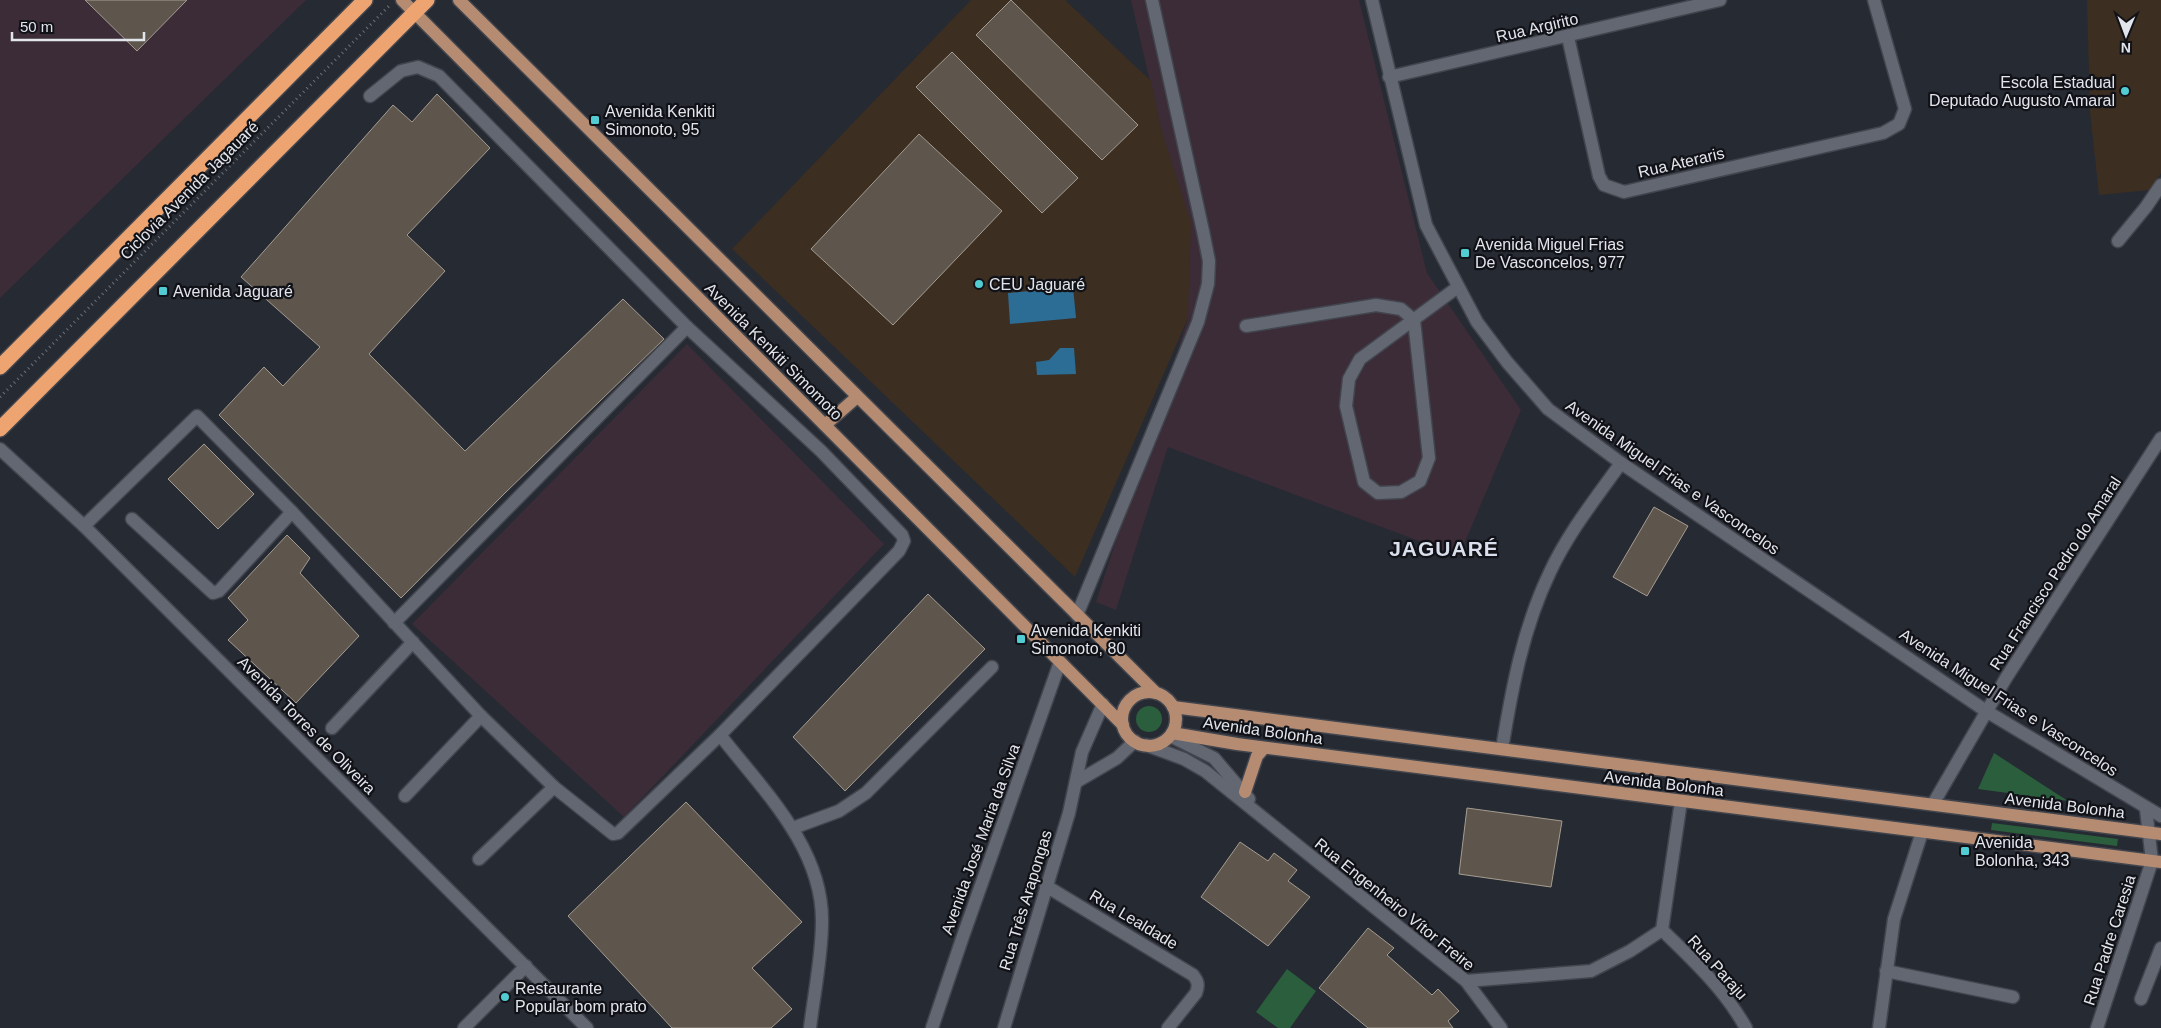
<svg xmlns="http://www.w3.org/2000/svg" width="2161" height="1028" viewBox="0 0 2161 1028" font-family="Arial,sans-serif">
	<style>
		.industrial { fill: #3b2c38 }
		.education { fill: #3c2e21 }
		.green { fill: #2a5e3c }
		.water { fill: #2c6d96 }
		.building { fill: #5e564c; stroke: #a59c91 }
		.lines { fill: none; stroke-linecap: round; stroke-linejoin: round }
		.minor-casing { stroke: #42454d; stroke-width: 15 }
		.major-casing { stroke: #42454d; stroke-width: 15 }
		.highway-casing { stroke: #42454d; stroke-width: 18 }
		.path { stroke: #6d7179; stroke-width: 3; stroke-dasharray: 1 4; stroke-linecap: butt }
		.minor { stroke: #626772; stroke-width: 12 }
		.major { stroke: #b58c71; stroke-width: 12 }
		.highway { stroke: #eda471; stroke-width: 15 }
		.poi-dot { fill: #51ccd2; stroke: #111217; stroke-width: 2 }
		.labels { text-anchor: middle; stroke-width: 4.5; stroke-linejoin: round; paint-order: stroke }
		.street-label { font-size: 16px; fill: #e2e5ec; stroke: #111217 }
		.poi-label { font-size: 16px; fill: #e2e5ec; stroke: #111217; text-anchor: start }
		.district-label { font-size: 21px; font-weight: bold; letter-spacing: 1px; fill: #d9dfec; stroke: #111217 }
	</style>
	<rect width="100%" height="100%" fill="#262a33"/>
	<g class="industrial">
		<polygon points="0,0 306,0 0,298"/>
		<polygon points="1131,0 1359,0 1427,273 1521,410 1459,556 1168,447 1116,610 1096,602 1188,318 1160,125"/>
		<polygon points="687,344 884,544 624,817 412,624"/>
	</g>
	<g class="education">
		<polygon points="971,0 1065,0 1151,81 1160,125 1191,223 1188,318 1075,577 732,249"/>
		<polygon points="2087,0 2161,0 2161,173 2150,190 2099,195 2090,112"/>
	</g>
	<g class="green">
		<circle cx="1149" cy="719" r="13"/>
		<polygon points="1994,753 2068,801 1978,789"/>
		<polygon points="1992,823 2118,839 2117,846 1991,830"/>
		<polygon points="1287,969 1316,991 1290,1028 1278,1028 1256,1012"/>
	</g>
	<g class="water">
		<polygon points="1073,287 1076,318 1010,324 1008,293"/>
		<polygon points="1060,348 1074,348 1076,374 1037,375 1036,362 1049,360"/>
	</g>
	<g class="building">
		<polygon points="85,0 187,0 137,51"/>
		<polygon points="1011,0 1138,125 1102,160 976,35"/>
		<polygon points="952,52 1078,178 1042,213 916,87"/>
		<polygon points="437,94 490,148 407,235 445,271 369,354 465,451 623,299 664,339 505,493 401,598 219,415 264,367 283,386 320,347 241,277 393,105 412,122"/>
		<polygon points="919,134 1002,211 893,325 811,249"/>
		<polygon points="204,444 254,494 218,529 168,479"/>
		<polygon points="1654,507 1688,526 1647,596 1613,577"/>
		<polygon points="287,535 310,558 300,573 359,636 296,703 228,640 248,620 228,598"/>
		<polygon points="928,594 985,649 845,791 793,737"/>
		<polygon points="686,802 802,922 752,968 792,1009 771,1028 672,1028 568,916"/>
		<polygon points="1467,808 1562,821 1551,887 1459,874"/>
		<polygon points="1240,842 1268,861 1274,853 1297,870 1288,881 1310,897 1268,946 1201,897"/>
		<polygon points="1368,928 1394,948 1387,955 1432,995 1438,989 1459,1011 1448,1021 1453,1028 1368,1028 1319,988"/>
	</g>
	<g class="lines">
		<g class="minor-casing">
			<g id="minor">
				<polyline points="1372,0 1426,225 1477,322 1507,362 1548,409 1621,463 1986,711 2161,816"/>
				<polyline points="1568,37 1599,176 1604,185 1624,192 1883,133 1899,124 1905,109 1874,0"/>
				<polyline points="1389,77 1720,0"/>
				<polyline points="2118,241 2146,207 2161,185"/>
				<polyline points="1246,326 1376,305 1401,309 1414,320 1429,458 1420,481 1401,492 1378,493 1364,482 1346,406 1349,379 1360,359 1458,287"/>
				<polyline points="0,449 84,526 587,1028"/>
				<polyline points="292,512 481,716 554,787 613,834 618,833 720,735 899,551 904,541 902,535 821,451 687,327 439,76 418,67 401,71 370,96"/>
				<polyline points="84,526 197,416 292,512 219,591 213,593 132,519"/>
				<polyline points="1077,615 1198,322 1208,284 1209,261 1203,231 1152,0"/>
				<polyline points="394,623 687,327"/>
				<polyline points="332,728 413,642"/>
				<path d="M720,735C763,790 823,848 822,922C822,956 814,994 810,1028"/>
				<polyline points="1170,736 1214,758 1249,799"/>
				<polyline points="1146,745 1184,759 1205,771 1466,981 1501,1028"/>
				<path d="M1502,749C1512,688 1523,628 1550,572C1568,533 1596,498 1621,463"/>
				<polyline points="1076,782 1117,758 1135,741"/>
				<polyline points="405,796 481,716"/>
				<polyline points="1933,804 2006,678 2161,438"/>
				<polyline points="793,828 839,811 866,793 992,667"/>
				<polyline points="479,859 554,787"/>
				<path d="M1046,886L1193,975C1198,981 1199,985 1196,993L1168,1028"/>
				<path d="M1662,930C1693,960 1725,990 1746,1028"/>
				<polyline points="1886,971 2013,997"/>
				<polyline points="1466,981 1591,971 1630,951 1662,930 1681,801"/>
				<polyline points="2141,999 2161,948"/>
				<polyline points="464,1028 526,966"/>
				<polyline points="932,1028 962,939 1060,662"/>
				<polyline points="1004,1028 1069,813 1082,752 1103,704"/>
				<polyline points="1879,1028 1894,919 1922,832"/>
				<polyline points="2097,1028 2152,861 2146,809"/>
			</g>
		</g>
		<g class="major-casing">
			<g id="major">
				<polyline points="402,0 1123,725"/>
				<polyline points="459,0 1156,693"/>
				<polyline points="825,425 857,397"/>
				<circle cx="1149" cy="719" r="27"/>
				<polyline points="1173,707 2161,834"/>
				<polyline points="1172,733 1237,744 2161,862"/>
				<polyline points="1245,792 1257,756 1264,748"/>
			</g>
		</g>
		<g class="highway-casing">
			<g id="highway">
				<polyline points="0,367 365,0"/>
				<polyline points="0,429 427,0"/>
			</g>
		</g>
		<polyline class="path" points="0,397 389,6"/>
		<use href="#minor" class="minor"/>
		<use href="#major" class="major"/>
		<use href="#highway" class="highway"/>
	</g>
	<g class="poi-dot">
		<circle cx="2125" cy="91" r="5"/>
		<rect x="590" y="115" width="10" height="10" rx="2.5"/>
		<rect x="1460" y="248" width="10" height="10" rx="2.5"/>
		<circle cx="979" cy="284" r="5"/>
		<rect x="158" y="286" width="10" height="10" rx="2.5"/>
		<rect x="1016" y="634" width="10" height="10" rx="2.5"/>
		<rect x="1960" y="846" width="10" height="10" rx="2.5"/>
		<circle cx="505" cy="997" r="5"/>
	</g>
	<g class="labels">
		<g class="street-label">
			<text transform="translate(1537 27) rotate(-13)" y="6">Rua Argirito</text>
			<text transform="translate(1681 162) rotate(-13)" y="6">Rua Ateraris</text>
			<text transform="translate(189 190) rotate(-45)" y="6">Ciclovia Avenida Jagauaré</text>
			<text transform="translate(774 351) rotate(45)" y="6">Avenida Kenkiti Simomoto</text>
			<text transform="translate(1673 477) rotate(35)" y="6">Avenida Miguel Frias e Vasconcelos</text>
			<text transform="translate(2055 573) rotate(-57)" y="6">Rua Francisco Pedro do Amaral</text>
			<text transform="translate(2009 702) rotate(33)" y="6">Avenida Miguel Frias e Vasconcelos</text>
			<text transform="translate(307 725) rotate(45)" y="6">Avenida Torres de Oliveira</text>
			<text transform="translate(1263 730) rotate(8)" y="6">Avenida Bolonha</text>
			<text transform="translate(1664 783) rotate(7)" y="6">Avenida Bolonha</text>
			<text transform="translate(2065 805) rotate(7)" y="6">Avenida Bolonha</text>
			<text transform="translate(980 839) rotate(-70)" y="6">Avenida José Maria da Silva</text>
			<text transform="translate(1025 900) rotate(-73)" y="6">Rua Três Arapongas</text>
			<text transform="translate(1395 904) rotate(39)" y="6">Rua Engenheiro Vítor Freire</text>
			<text transform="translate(1134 919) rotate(31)" y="6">Rua Lealdade</text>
			<text transform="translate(2109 940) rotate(-72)" y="6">Rua Padre Caresia</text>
			<text transform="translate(1718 967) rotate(48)" y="6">Rua Paraju</text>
		</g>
		<g class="poi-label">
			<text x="2115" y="88" text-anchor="end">Escola Estadual<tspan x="2115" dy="18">Deputado Augusto Amaral</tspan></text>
			<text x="605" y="117">Avenida Kenkiti<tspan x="605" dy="18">Simonoto, 95</tspan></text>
			<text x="1475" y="250">Avenida Miguel Frias<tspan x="1475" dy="18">De Vasconcelos, 977</tspan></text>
			<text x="989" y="290">CEU Jaguaré</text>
			<text x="173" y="297">Avenida Jaguaré</text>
			<text x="1031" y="636">Avenida Kenkiti<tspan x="1031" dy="18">Simonoto, 80</tspan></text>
			<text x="1975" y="848">Avenida<tspan x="1975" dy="18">Bolonha, 343</tspan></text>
			<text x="515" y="994">Restaurante<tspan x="515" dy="18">Popular bom prato</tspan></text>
		</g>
		<g class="district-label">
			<text x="1444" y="556">JAGUARÉ</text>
		</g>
	</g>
	<g transform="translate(2126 35) rotate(181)" stroke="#111217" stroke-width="4" paint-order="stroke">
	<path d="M0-4L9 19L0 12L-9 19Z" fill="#e2e5ec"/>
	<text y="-8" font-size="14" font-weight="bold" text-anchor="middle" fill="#e2e5ec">N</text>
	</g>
	<path d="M12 32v8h132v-8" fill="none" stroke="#e2e5ec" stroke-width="2.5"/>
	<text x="20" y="32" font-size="15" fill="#e2e5ec" stroke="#111217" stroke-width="4" paint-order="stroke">50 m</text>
</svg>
